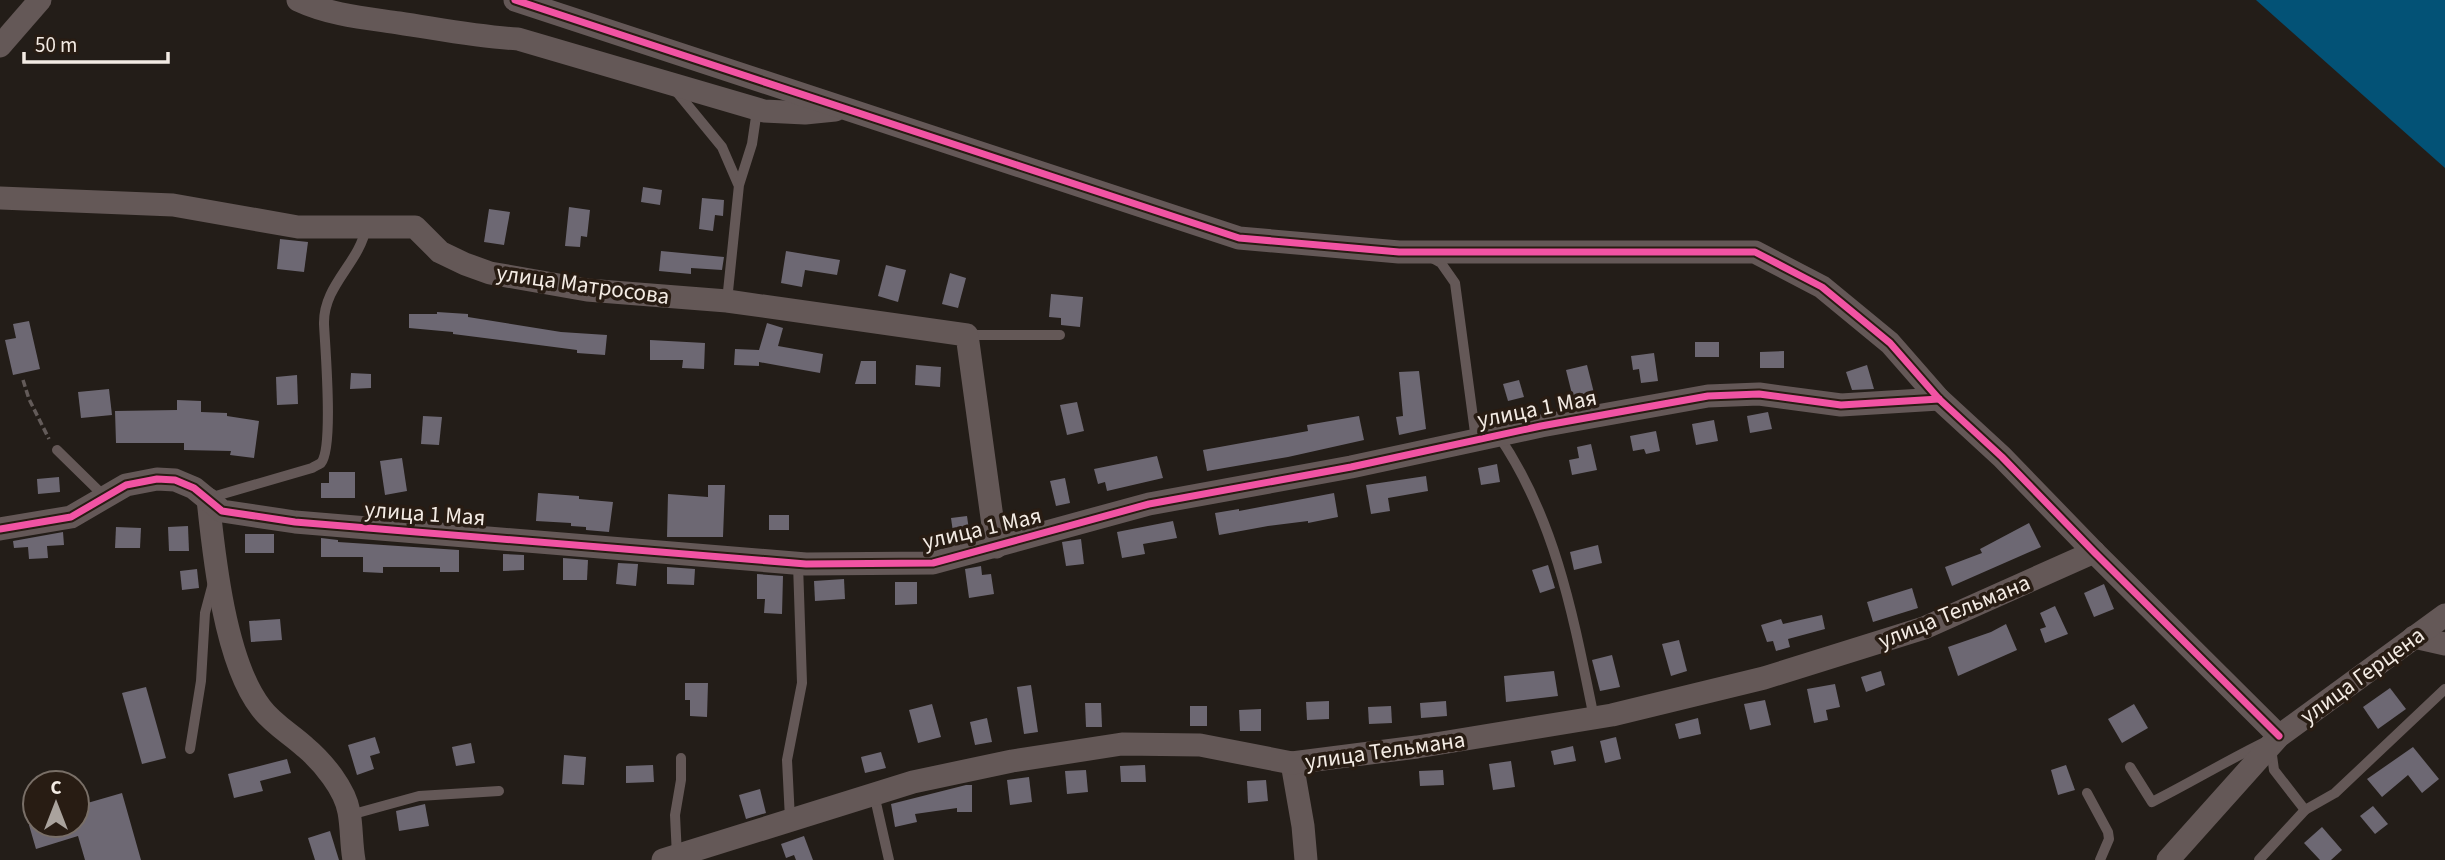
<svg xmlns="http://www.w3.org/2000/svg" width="2445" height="860" viewBox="0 0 2445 860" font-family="'Source Sans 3',sans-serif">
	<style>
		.water { fill: #035276 }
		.building { fill: #6d6873 }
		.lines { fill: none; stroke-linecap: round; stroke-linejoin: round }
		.path { stroke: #635b59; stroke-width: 3.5; stroke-dasharray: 7 3.5; stroke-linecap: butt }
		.lane { stroke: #645857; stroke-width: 10 }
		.street { stroke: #645857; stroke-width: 23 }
		.cycleway-casing { stroke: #281c13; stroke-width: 11 }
		.cycleway { stroke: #f153a3; stroke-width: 7 }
		.labels { text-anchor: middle; stroke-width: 7; stroke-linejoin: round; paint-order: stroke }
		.street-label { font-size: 23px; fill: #f3ebe4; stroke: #281c13 }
	</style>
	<rect width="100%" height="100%" fill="#231d18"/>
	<polygon class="water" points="2256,0 2445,0 2445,168"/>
	<g class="building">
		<polygon points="643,187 662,190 660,205 641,202"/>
		<polygon points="702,198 724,200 723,216 715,215 713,231 699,229"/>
		<polygon points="569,207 590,210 587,237 581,236 580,247 565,246"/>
		<polygon points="489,209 510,212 504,245 484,242"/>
		<polygon points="280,239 308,242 304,272 277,269"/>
		<polygon points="661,251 724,257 722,270 691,268 691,274 659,271"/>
		<polygon points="786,251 840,260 837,275 805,270 802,287 781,283"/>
		<polygon points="886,265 906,270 898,302 878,296"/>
		<polygon points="950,273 966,278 958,308 942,304"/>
		<polygon points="1051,294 1083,297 1080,327 1061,325 1061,318 1049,317"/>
		<polygon points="437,312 468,314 468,317 561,332 607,335 605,355 577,353 577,350 453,334 453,332 409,328 409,314 437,314"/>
		<polygon points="29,321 40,369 13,375 5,340 16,338 13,324"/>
		<polygon points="767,323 783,328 778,346 823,354 820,373 759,362 759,366 734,365 735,349 759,350"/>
		<polygon points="650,340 705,343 704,369 682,368 683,360 650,360"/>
		<rect x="1695" y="342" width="24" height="15"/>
		<polygon points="1784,351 1784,368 1760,368 1760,352"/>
		<polygon points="1654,353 1658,381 1641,383 1639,369 1633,370 1631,356"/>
		<polygon points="861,361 876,361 876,384 855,384"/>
		<polygon points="916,365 941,367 940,387 915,385"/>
		<polygon points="1587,365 1594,393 1573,398 1566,370"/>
		<polygon points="1867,365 1874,389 1852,390 1846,372"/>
		<polygon points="1419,371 1426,429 1399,435 1396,417 1403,416 1399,372"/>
		<polygon points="351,373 371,374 371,388 350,389"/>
		<polygon points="297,375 298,404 277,405 276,377"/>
		<polygon points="1519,380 1524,397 1508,401 1503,384"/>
		<polygon points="109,389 112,415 81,418 78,392"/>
		<polygon points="177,400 201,401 201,412 227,413 227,416 259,421 254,458 230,455 231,451 184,450 184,443 116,443 115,411 177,410"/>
		<polygon points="1077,402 1084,431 1067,435 1060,405"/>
		<polygon points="1768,412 1772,429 1750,433 1747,416"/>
		<polygon points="423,416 442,417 439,445 421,444"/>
		<polygon points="1359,416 1364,440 1288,457 1207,471 1203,450 1308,431 1307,425"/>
		<polygon points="1714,420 1718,441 1696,445 1692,424"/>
		<polygon points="1656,431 1660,451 1646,454 1644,449 1633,451 1630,436"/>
		<polygon points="1591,444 1597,470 1572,475 1569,460 1579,458 1577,447"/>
		<polygon points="1157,456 1163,478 1107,491 1105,482 1098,484 1094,469"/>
		<polygon points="402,458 407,491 385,495 380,461"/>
		<polygon points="1497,464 1500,482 1481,485 1478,468"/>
		<polygon points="329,472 355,472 355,498 321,498 321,483 329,483"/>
		<polygon points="1426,476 1428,491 1388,498 1390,511 1371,514 1366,485"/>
		<polygon points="59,477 60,492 38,494 37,479"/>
		<polygon points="1065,478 1070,503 1056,506 1050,481"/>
		<polygon points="708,485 725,485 723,537 667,537 668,494 708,497"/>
		<polygon points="538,493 579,496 579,499 613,502 609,532 586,530 586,527 571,526 571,523 536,521"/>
		<polygon points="1334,493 1338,517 1308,523 1308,521 1268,526 1219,535 1215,513 1239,509 1239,511"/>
		<rect x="769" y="515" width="20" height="15"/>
		<polygon points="967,516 970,537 954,539 951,518"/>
		<polygon points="1173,521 1177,538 1143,544 1145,554 1122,558 1117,532"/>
		<polygon points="2029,523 2041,547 1952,586 1945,567 1982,553 1980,549"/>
		<polygon points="188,526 189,551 169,551 168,527"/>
		<polygon points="116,527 141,528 140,548 115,548"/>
		<polygon points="63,532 64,545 47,546 48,558 29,559 28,547 14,548 13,541"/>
		<rect x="245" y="534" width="29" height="19"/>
		<polygon points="321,538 338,540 338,542 459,550 459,572 440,572 440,567 383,567 383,573 363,572 363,557 321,557"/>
		<polygon points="1081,539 1084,564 1066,566 1062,542"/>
		<polygon points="1598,545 1602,563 1574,570 1570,552"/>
		<polygon points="503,554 524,555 524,570 503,571"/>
		<polygon points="563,558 588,560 587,580 563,580"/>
		<polygon points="618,563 638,564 636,586 616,584"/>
		<polygon points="1548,565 1555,588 1540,593 1532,570"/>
		<polygon points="981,566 982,575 991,574 994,594 969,598 965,569"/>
		<polygon points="667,567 695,569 694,585 667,584"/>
		<polygon points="197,569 199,588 182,590 180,571"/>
		<polygon points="757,574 783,576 782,614 764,613 765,599 757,599"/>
		<polygon points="844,579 845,599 815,601 814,581"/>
		<polygon points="895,582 917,582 917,604 895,605"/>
		<polygon points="2104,584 2114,609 2094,617 2084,593"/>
		<polygon points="1912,588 1918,608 1873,622 1867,602"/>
		<polygon points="2055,606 2068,634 2045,643 2040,629 2046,627 2040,613"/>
		<polygon points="1822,615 1825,629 1788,639 1790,647 1776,651 1773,641 1767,642 1761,625 1781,619 1783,624"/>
		<polygon points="280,619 282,640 251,642 249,621"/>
		<polygon points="2006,624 2017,650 1958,676 1948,647 1991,632"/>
		<polygon points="1679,640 1687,671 1671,676 1662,644"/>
		<polygon points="1612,655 1620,687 1600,691 1592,660"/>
		<polygon points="1554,671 1558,696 1506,702 1504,676"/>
		<polygon points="1881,671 1885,685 1866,692 1861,677"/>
		<polygon points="685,683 708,683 707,717 690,716 690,700 685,700"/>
		<polygon points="1835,684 1840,707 1826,710 1828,720 1814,723 1807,689"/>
		<polygon points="1031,685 1038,732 1024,734 1017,687"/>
		<polygon points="146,687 166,758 142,764 122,693"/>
		<polygon points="2390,688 2406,709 2378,729 2363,707"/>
		<polygon points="1765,700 1771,725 1750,730 1744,704"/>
		<polygon points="1329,701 1329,719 1307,720 1306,702"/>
		<polygon points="1446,701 1447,716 1421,718 1420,703"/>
		<polygon points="1085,703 1101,703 1102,727 1086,727"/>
		<polygon points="932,704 941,737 918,743 909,710"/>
		<polygon points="2134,704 2148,728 2122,743 2108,719"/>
		<rect x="1190" y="706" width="17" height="20"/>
		<polygon points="1391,706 1392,723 1369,724 1368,707"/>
		<polygon points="1261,709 1261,731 1240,731 1239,710"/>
		<polygon points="987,718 992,742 975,745 970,722"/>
		<polygon points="1698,718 1701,734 1679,739 1675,724"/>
		<polygon points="375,737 380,753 370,756 374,769 357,775 348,745"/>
		<polygon points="1616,737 1621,759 1605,763 1600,741"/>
		<polygon points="471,743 475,763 456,766 452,747"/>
		<polygon points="1573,746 1576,761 1554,765 1551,751"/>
		<polygon points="2413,747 2439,779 2422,793 2408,775 2382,797 2367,779"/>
		<polygon points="881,752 886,768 865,773 861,757"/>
		<polygon points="564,755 586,757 584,785 562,784"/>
		<polygon points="287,759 291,773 260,781 263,791 234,798 228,774"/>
		<polygon points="1511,761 1515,787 1493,790 1489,764"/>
		<polygon points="653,765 654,782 626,783 626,766"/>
		<polygon points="1145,765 1146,782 1121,782 1120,766"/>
		<polygon points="2066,765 2075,790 2058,795 2051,770"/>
		<polygon points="1086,770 1088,792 1067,794 1065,771"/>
		<polygon points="1443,770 1444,785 1420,786 1419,771"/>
		<polygon points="1029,777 1032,802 1010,805 1007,780"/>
		<polygon points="1266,780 1268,801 1248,803 1247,781"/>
		<polygon points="966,785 972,785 972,812 957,812 957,808 915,814 917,822 895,827 891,804"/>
		<polygon points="760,789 766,813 746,819 739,795"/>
		<polygon points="122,793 141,860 85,860 78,836 36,849 29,825 77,825 77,806"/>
		<polygon points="425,804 429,826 399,831 396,811"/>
		<polygon points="2373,806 2388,824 2375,834 2360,816"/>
		<polygon points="2322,827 2342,850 2331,860 2320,860 2304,843"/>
		<polygon points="330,831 339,860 315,860 308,838"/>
		<polygon points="804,836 813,860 796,860 794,855 786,858 781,844"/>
	</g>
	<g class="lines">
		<polyline class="path" points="23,380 29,399 49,439"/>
		<g class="lane">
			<polyline points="676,91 722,147 738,184"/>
			<polyline points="1432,258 1441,263 1455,283 1476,440"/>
			<polyline points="727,301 739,185 752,144 757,110"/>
			<polyline points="967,335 1060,335"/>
			<path d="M1498,435C1556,519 1574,620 1594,718"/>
			<polyline points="57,450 105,497"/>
			<path d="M209,498L312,468C315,466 318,465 321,463C334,448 325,347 324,324C323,285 360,263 366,227"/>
			<polyline points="2271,748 2274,770 2305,810"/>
			<polyline points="190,749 201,681 205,613 213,583"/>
			<path d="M2130,767L2152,802C2190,783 2226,761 2265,742"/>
			<polyline points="2087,793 2108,832 2109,839 2100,860"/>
			<polyline points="874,794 889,860"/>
			<polyline points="350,815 419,796 499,791"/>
			<polyline points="790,819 787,760 802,683 798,564"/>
			<polyline points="677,856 675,815 681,780 681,758"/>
			<polyline points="2259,860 2305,810 2335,793 2445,689"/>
		</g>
		<g class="street">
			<path d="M298,0C330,15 365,18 399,23C439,29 478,37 518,39L764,111L805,113L835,110"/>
			<polyline points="515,0 1239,238 1399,252 1755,252 1822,287 1890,343 1939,399 2002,457 2094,552 2279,736"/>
			<polyline points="0,46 40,0"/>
			<polyline points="0,198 173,205 298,227 415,227 440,252 465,264 490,273 587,290 727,301 967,335 996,547"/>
			<path d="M208,499C214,557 225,662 261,708C273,724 291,734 305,747C323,762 345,789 349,812C352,828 351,844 354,860"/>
			<polyline points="0,529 71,517 126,485 157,479 175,480 194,488 222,511 295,522 806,564 933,563 1149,504 1351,467 1541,426 1708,396 1759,394 1841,405 1939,399"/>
			<polyline points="2414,637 2445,644"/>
			<polyline points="1292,763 1303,826 1306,860"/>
			<polyline points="663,860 913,782 1012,761 1122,744 1200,745 1292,763 1417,747 1612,715 1764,678 1924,628 2094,552"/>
			<polyline points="2168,860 2279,736 2445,615"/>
		</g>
		<g class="cycleway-casing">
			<g id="cycleway">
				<polyline points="515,0 1239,238 1399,252 1755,252 1822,287 1890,343 1939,399 2002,457 2094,552 2279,736"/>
				<polyline points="0,529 71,517 126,485 157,479 175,480 194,488 222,511 295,522 806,564 933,563 1149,504 1351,467 1541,426 1708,396 1759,394 1841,405 1939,399"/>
			</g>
		</g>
		<use href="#cycleway" class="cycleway"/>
	</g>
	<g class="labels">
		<g class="street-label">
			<text transform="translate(583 284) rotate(8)" y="8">улица Матросова</text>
			<text transform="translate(1537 408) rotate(-11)" y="8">улица 1 Мая</text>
			<text transform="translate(425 513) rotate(4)" y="8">улица 1 Мая</text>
			<text transform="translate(982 528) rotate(-13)" y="8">улица 1 Мая</text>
			<text transform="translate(1954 611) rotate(-22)" y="8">улица Тельмана</text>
			<text transform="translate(2362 675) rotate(-36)" y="8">улица Герцена</text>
			<text transform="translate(1385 750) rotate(-8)" y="8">улица Тельмана</text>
		</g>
	</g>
	<g transform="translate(56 804)"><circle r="33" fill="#281c13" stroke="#796f67" stroke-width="2"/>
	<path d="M0-5L12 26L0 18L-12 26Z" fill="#aaa39d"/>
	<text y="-10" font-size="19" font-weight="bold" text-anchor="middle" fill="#f3ebe4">С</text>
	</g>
	<path d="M24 52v10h144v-10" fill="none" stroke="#f3ebe4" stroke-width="3.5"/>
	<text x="35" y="52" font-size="21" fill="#f3ebe4" stroke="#281c13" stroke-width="5" paint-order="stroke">50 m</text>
</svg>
